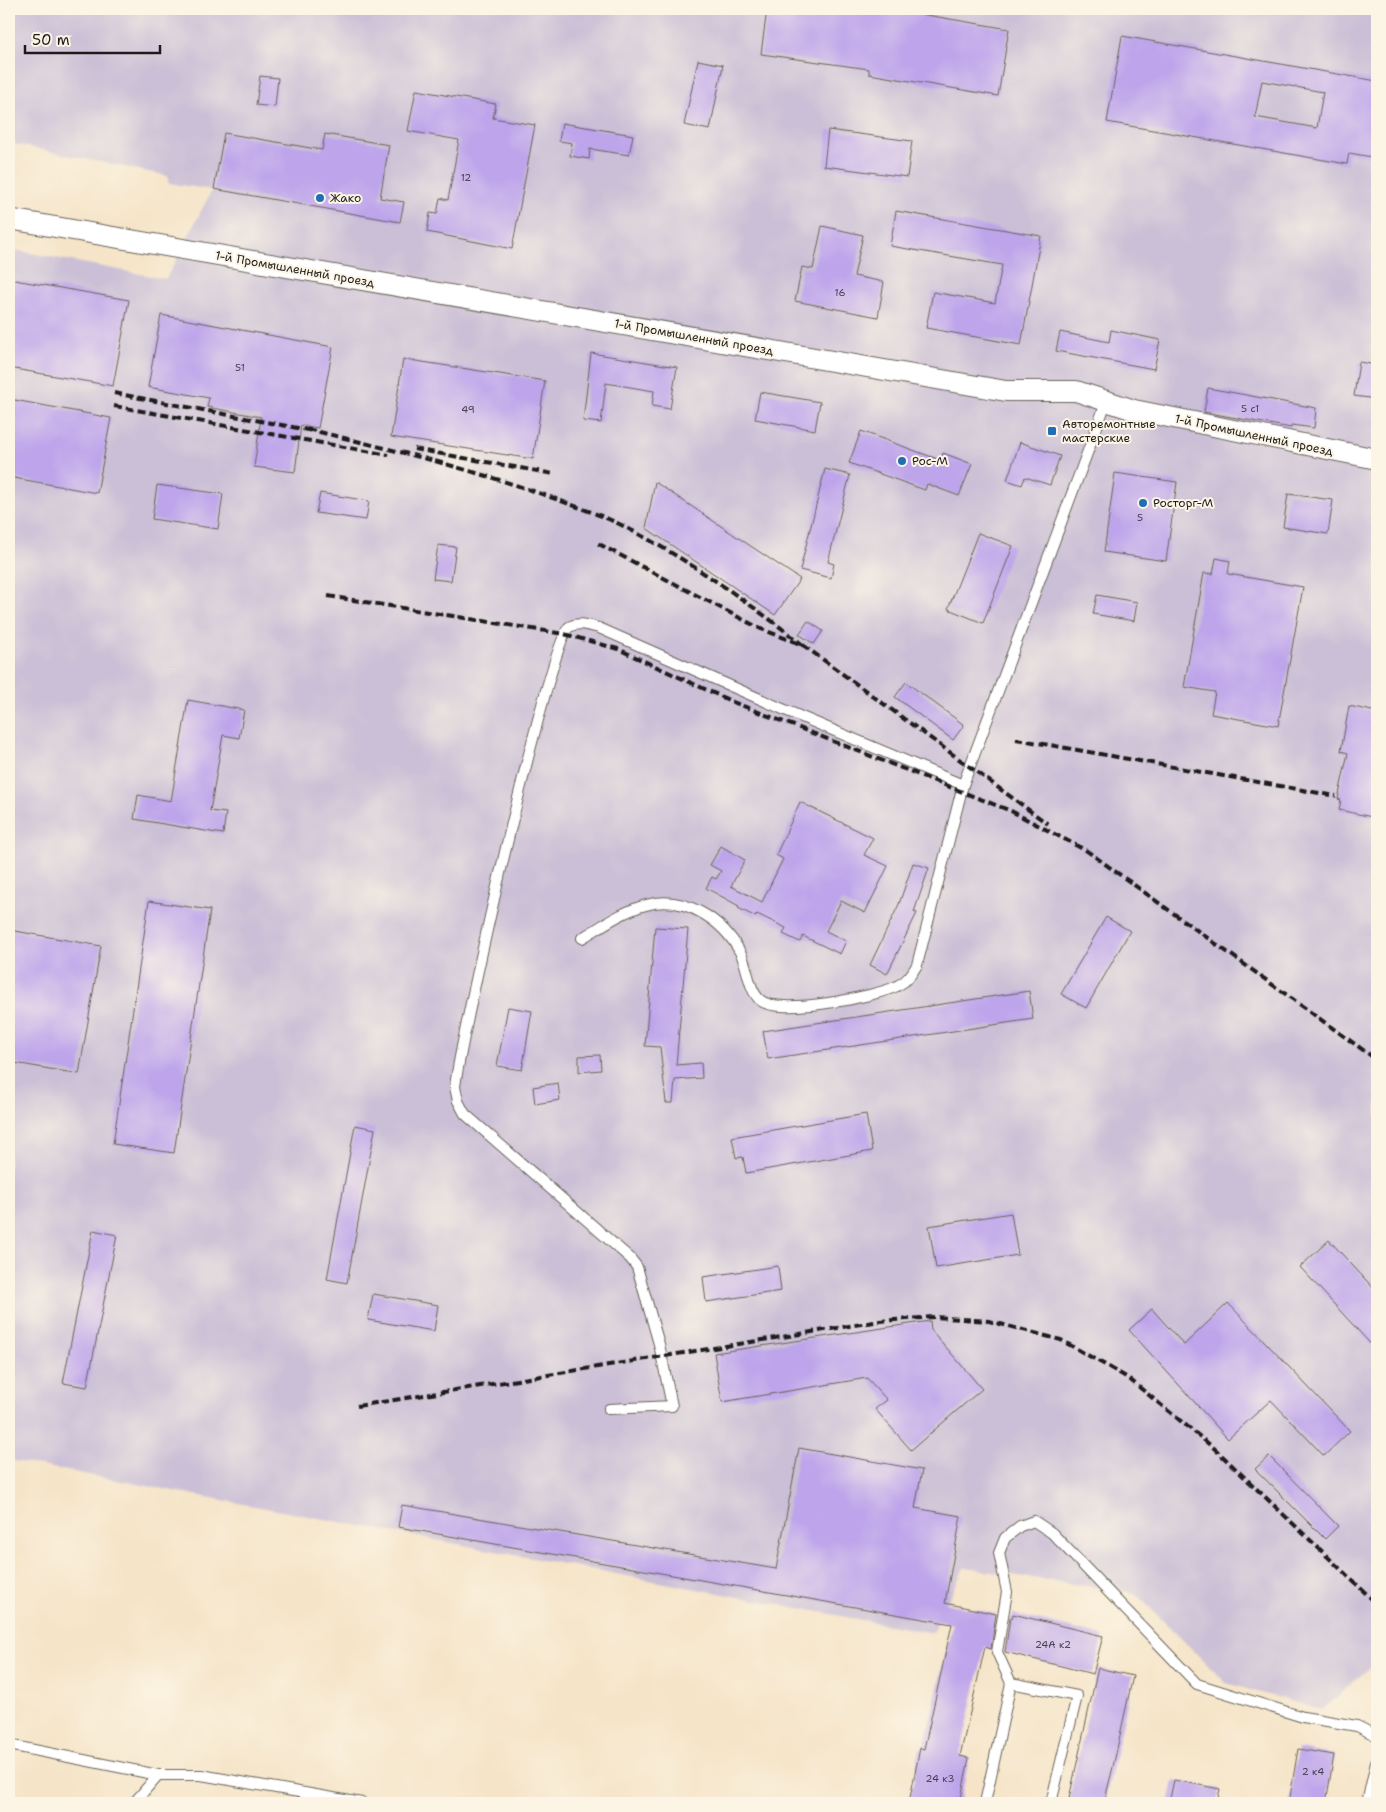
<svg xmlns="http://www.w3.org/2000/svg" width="1386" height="1812" viewBox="0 0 1386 1812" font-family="'Shantell Sans',sans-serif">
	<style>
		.industrial { fill: #cabfd6 }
		.building { fill: #bda4eb; fill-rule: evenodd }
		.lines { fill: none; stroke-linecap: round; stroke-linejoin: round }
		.service-casing { stroke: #686258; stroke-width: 12 }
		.minor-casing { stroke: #686258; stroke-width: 22 }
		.service { stroke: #fff; stroke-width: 10 }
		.minor { stroke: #fff; stroke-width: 20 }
		.rail { stroke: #1c1c1c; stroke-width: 4; stroke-dasharray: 8 4; stroke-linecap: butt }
		.poi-dot { fill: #1f6fb2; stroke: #fcf5e5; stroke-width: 2 }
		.labels { text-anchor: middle; stroke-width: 4; stroke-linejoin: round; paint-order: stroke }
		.number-label { font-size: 10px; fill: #443e50 }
		.poi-label { font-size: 12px; fill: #1c1c1c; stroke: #fcf5e5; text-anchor: start }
		.street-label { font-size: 12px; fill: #1c1c1c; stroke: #fcf5e5 }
	</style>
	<rect width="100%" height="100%" fill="#fcf5e5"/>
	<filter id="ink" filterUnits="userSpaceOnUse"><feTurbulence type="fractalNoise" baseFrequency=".02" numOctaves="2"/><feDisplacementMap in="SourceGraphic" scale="10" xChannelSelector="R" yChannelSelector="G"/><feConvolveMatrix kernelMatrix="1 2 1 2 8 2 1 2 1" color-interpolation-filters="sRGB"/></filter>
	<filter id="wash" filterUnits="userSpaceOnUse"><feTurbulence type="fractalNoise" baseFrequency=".0096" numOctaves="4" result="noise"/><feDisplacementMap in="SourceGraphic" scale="20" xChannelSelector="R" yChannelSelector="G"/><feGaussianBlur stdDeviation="1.12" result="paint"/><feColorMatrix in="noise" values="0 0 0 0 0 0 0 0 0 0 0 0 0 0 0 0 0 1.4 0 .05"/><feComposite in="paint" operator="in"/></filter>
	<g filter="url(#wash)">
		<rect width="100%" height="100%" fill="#f5e4c8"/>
		<polygon class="industrial" points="9,9 1377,9 1377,1661 1322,1710 1226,1683 1135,1593 964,1568 932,1633 9,1460 9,249 166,279 212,190 168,183 168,176 9,143"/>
		<g id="blocks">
			<g class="building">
				<polygon points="767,9 891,9 1009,29 998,96 869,74 869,69 761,54"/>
				<path d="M1122,36L1377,81V125L1372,157L1349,153L1347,164L1107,122ZM1262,81L1323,92L1317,128L1255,117Z"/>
				<polygon points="698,60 723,65 710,130 684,125"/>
				<polygon points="260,76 278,78 275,107 256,105"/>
				<polygon points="416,90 496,104 493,118 535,125 512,249 427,232 430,213 437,214 440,198 448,200 459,140 408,131"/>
				<polygon points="562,123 633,135 629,155 590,149 589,159 570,156 572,143 559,141"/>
				<polygon points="828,130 912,141 907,177 824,166"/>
				<polygon points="224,133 322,150 325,134 389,145 380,198 404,202 400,222 214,189"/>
				<polygon points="896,211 1041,236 1021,345 926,328 933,292 995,303 1002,265 890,246"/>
				<polygon points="822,226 863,235 854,276 884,282 878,317 795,301 802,267 813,269"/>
				<polygon points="9,279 129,300 113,386 9,368"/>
				<polygon points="161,315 333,347 318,428 301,425 295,472 254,467 261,417 207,407 209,398 148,387"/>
				<polygon points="1111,330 1160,340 1154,369 1056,351 1060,332 1109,342"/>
				<polygon points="591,353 677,367 670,409 652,406 654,391 606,383 601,423 583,421"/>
				<polygon points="403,359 545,381 533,459 391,437"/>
				<polygon points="1359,362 1377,365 1377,399 1354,396"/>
				<polygon points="1208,388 1316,408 1314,428 1291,425 1291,428 1204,412"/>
				<polygon points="760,392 820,402 815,430 755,419"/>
				<polygon points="9,399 111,418 97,493 9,477"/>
				<polygon points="861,431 940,460 943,453 972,464 959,496 927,484 925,490 849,463"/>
				<polygon points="1020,442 1060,456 1050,485 1025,477 1022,485 1007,480"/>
				<polygon points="825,469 850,475 828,562 834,564 831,578 800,570"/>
				<polygon points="1115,473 1177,482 1166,561 1104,552"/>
				<polygon points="655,482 800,579 775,615 646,528"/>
				<polygon points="157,485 223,494 218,529 152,519"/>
				<polygon points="320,493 369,501 366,520 316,513"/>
				<polygon points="1288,494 1333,500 1328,534 1283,527"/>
				<polygon points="978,533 1013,546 983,623 948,609"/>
				<polygon points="438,545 456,547 451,581 433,579"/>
				<polygon points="1216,558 1230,561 1228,574 1303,587 1278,726 1211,714 1215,692 1184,687 1204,573 1213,574"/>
				<polygon points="1097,595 1137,602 1134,621 1093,614"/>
				<polygon points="808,621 823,631 814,644 799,634"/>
				<polygon points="906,682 964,725 953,740 895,697"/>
				<polygon points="188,700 244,710 239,738 223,735 210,811 226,813 223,834 134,819 138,795 171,801"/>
				<polygon points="1349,706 1377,712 1377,818 1339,810 1341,800 1338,799 1348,753 1341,751"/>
				<polygon points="800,802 873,838 864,855 888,866 865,913 841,901 826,931 846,941 840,954 803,936 800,942 783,934 786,928 757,914 756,917 738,908 739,906 706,888 712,877 716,879 721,871 710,865 721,846 745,860 731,886 762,902 783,859 776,855"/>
				<polygon points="913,863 929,868 914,912 917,913 887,974 870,965 899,904"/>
				<polygon points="149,901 210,910 174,1153 113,1144"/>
				<polygon points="1106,917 1130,931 1086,1008 1061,994"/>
				<polygon points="655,927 688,929 676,1065 701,1063 702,1078 675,1080 673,1103 666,1103 660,1047 645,1046"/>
				<polygon points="9,930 101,946 79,1074 9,1062"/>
				<polygon points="1029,991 1033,1019 768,1059 763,1031"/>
				<polygon points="508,1007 532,1011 522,1070 497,1066"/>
				<polygon points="600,1055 601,1070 579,1072 579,1056"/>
				<polygon points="558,1083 560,1100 535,1104 533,1087"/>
				<polygon points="866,1114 872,1151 746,1173 743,1157 736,1158 732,1137"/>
				<polygon points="355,1125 375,1129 347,1283 327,1279"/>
				<polygon points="1011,1213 1018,1255 936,1268 929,1226"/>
				<polygon points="93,1230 117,1235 87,1387 63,1383"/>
				<polygon points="1329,1240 1377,1292 1377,1351 1300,1267"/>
				<polygon points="778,1266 781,1291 706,1302 703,1277"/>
				<polygon points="373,1294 438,1305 434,1331 368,1320"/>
				<polygon points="1228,1303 1350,1431 1324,1456 1271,1400 1228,1439 1129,1330 1152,1309 1184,1345"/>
				<polygon points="930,1321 931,1330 982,1389 911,1450 875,1409 887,1400 867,1378 722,1402 714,1353"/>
				<polygon points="799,1448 922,1470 915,1508 961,1516 945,1603 996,1614 991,1649 985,1647 960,1756 969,1758 960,1803 909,1803 920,1748 924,1749 952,1624 398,1527 402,1505 776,1569"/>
				<polygon points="1269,1456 1338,1526 1325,1539 1255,1469"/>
				<polygon points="1013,1614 1103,1636 1093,1674 1005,1652 1010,1618 1012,1618"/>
				<polygon points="1098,1668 1133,1676 1113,1767 1104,1803 1068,1803"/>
				<polygon points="1298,1749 1334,1755 1326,1803 1289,1803"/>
				<polygon points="1174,1780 1220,1789 1217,1803 1169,1803"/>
			</g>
		</g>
	</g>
	<g filter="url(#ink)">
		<use href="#blocks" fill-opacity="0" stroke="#686258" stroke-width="1"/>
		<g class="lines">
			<g class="service-casing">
				<g id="service">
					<path d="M582,938C602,926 623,911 646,905C684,894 723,920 740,952C748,966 748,989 760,1000C778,1016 875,997 897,986C907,981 911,975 917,965L963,785"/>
					<path d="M609,1409L672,1406L659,1344L637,1267L630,1258L465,1114L458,1101L455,1087C460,1040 550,641 569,627C578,621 590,626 599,628L785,710L963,785L1107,400"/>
					<polyline points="1011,1683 997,1652 1007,1592 999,1553 1005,1538 1020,1526 1034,1521 1052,1533 1197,1684 1303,1717 1357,1726 1377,1736"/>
					<polyline points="9,1745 158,1775 201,1775 362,1803"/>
					<polyline points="134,1803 158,1775"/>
					<polyline points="985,1803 1011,1683 1077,1696 1051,1803"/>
					<polyline points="1367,1803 1377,1758"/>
				</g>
			</g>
			<g class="minor-casing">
				<polyline id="minor" points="9,219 1006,391 1076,391 1134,410 1377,459"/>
			</g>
			<use href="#service" class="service"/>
			<use href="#minor" class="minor"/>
			<g class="rail">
				<polyline points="114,393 313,431"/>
				<polyline points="114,406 389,455"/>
				<path d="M307,429C390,449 473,469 553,498C577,507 603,515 627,528C687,559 750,603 803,645L761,629L597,543"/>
				<polyline points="414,449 554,474"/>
				<polyline points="328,596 564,634 618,649 733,702 1011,811 1087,851 1377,1060"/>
				<polyline points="803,645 1048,824"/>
				<polyline points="1016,739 1336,796"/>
				<polyline points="357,1406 880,1321 934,1317 989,1321 1061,1340 1128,1378 1215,1449 1377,1604"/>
			</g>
		</g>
	</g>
	<g class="poi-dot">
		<circle cx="320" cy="198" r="5"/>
		<rect x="1047" y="426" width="10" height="10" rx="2.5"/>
		<circle cx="902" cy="461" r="5"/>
		<circle cx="1143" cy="503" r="5"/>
	</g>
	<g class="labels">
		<g class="number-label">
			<text x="466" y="181">12</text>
			<text x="840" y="296">16</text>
			<text x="240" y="371">51</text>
			<text x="1250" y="412">5 с1</text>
			<text x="468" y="413">49</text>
			<text x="1140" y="521">5</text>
			<text x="1053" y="1648">24А к2</text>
			<text x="1313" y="1775">2 к4</text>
			<text x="940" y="1782">24 к3</text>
		</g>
		<g class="poi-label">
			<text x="330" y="202">Жако</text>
			<text x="1062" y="428">Авторемонтные<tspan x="1062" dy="14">мастерские</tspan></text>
			<text x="912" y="465">Рос-М</text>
			<text x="1153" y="507">Росторг-М</text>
		</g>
		<g class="street-label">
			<text transform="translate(295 269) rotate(10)" y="4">1-й Промышленный проезд</text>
			<text transform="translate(694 337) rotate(10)" y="4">1-й Промышленный проезд</text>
			<text transform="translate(1254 435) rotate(12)" y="4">1-й Промышленный проезд</text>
		</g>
	</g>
	<rect width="1386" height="1812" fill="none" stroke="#fcf5e5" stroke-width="30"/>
	<path d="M25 45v8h135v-8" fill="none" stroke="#1c1c1c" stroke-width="2.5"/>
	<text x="32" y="45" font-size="15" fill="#1c1c1c" stroke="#fcf5e5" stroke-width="4" paint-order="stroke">50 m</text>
</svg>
